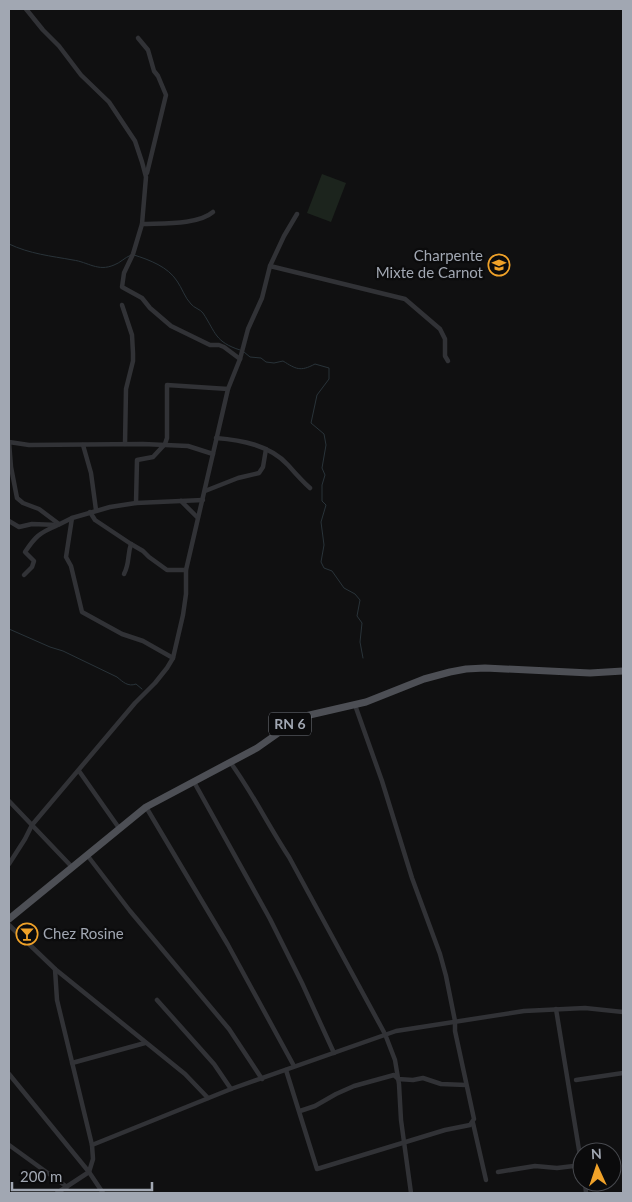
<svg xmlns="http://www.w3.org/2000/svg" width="632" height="1202" viewBox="0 0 632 1202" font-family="Lato,sans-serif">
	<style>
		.green { fill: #1c241d }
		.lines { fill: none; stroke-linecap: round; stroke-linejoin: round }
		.stream { stroke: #293339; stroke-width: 1 }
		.minor { stroke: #313236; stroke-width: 4.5 }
		.primary { stroke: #4d4f55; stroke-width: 7 }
		.labels { text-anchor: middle; stroke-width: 4.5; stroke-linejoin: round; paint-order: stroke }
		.shield { fill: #0b0b0c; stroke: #747880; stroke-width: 1 }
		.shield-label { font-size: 14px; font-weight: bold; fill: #a1a7b2 }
		.poi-label { font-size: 15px; fill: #a1a7b2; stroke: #0b0b0c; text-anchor: end }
	</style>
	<rect width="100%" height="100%" fill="#101011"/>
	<polygon class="green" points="322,174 346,183 331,222 307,213"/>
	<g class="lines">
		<g class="stream">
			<path d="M9,244C30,254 51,256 73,260C88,262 98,272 114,265C120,263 124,258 131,255"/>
			<path d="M134,255C150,260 168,267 177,281C182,288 185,298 191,304C194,308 200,309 203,313C216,333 215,342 240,350"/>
			<path d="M244,352L250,357L261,358L266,362L274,363L283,361C296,369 300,372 315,364L329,368V379L317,395L311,423L324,434L326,445L322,468L325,475L322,485V501L326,505L321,522L324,545L321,562L324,568L332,571L344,588L355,594L360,600L357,616L362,623L360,642L363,658"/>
			<path d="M9,629L50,647L63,651L117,677C123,682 128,687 136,684L142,689"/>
		</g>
		<g class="minor">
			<polyline points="26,9 43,30 59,46 81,75 109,102 135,141 142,162 146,177 142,224 133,254 124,273 122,287 142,298 150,308 171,326 210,345 219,345 224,347 240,359"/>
			<polyline points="138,38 148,50 154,71 158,76 166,95 147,173"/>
			<path d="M142,224C162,223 198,225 213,212"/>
			<polyline points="270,266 405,299 440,329 445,339 445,356 448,361"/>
			<polyline points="122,305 132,335 133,353 133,361 126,389 125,444"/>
			<path d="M216,438C241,440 270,445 288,465C295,473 302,481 310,488"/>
			<polyline points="83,445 91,473 96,510"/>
			<polyline points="205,491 238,478 259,473 263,467 266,449"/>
			<polyline points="181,501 197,517"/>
			<polyline points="136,503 137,460 153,457 165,444 167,438 167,385 228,389"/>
			<polyline points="90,512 95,520 131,544 143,551 149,557 167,570 186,570"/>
			<polyline points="72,518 66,557 71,566 82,612 122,634 143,641 173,658"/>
			<polyline points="9,521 19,527 32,524 58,525 72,518 110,507 136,503 203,500"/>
			<polyline points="59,524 39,509 23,503 17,498 11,467 9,442 29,445 143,444 188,446 213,454"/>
			<path d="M124,574C130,562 127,556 131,544"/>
			<path d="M24,575L32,567L34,561L25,552C35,537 39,533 56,526"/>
			<path d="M230,762C252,792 268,825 289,857L385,1034L395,1060L399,1084L401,1120L411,1193"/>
			<polyline points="79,771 119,828"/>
			<polyline points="194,782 270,919 302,983 334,1053"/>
			<polyline points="9,801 72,867"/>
			<polyline points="146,807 228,945 294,1066"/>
			<polyline points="87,855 130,911 229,1029 262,1079"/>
			<polyline points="9,864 25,839 32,825 135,703 155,683 167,668 173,658 183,615 186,594 186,570 228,389 240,359 248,329 262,298 270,266 284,236 297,214"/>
			<polyline points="9,925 55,969 185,1074 208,1098"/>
			<polyline points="55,969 57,1000 92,1145 93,1159 89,1172 57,1193"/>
			<polyline points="157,1000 214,1064 231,1089"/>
			<polyline points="556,1009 582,1168"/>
			<polyline points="72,1063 145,1043"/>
			<polyline points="286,1070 317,1169 445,1130 470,1125 474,1119 455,1031 455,1021 446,976 440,954 412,878 382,781 355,705"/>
			<polyline points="9,1074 89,1172 103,1193"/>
			<polyline points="576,1080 623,1073"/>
			<polyline points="300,1111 315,1106 336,1094 354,1086 394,1075 398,1079 413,1080 423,1078 441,1084 466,1085"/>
			<polyline points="473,1123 486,1180"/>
			<polyline points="9,1145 67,1187"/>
			<polyline points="92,1145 231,1089 396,1031 524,1011 585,1008 623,1012"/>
			<polyline points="498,1172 535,1166 557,1168 582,1165"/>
			<polyline points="585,1182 586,1193"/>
		</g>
		<polyline class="primary" points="9,919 146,807 257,748 301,717 366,702 424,679 450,672 466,669 485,668 590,673 623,671"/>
	</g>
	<defs>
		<g id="school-ring" transform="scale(1.125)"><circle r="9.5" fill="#0b0b0c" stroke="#f0a229" stroke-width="1.5"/><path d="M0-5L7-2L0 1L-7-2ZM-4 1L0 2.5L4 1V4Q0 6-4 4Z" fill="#f0a229"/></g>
		<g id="bar-ring" transform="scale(1.125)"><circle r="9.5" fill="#0b0b0c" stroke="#f0a229" stroke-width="1.5"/><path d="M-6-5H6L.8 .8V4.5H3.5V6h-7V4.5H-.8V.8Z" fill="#f0a229"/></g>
	</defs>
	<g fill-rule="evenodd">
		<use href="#school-ring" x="499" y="265"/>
		<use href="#bar-ring" x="27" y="934"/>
	</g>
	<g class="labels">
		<rect class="shield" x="269" y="712.5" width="42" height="23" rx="4"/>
		<g class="shield-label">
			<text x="290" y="729">RN 6</text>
		</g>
		<g class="poi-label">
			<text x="483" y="261">Charpente<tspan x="483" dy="17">Mixte de Carnot</tspan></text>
			<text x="43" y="939" text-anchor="start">Chez Rosine</text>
		</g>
	</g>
	<rect width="632" height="1202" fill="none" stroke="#a1a7b2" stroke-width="20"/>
	<g transform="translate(597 1167) rotate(357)"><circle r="24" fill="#0b0b0c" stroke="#47494e"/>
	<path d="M0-4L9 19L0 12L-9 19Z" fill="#f0a229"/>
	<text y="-8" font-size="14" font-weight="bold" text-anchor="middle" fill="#a1a7b2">N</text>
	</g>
	<path d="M12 1182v8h140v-8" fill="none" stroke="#a1a7b2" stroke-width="2.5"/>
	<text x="20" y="1182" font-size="15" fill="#a1a7b2" stroke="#0b0b0c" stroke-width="4" paint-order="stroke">200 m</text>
</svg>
